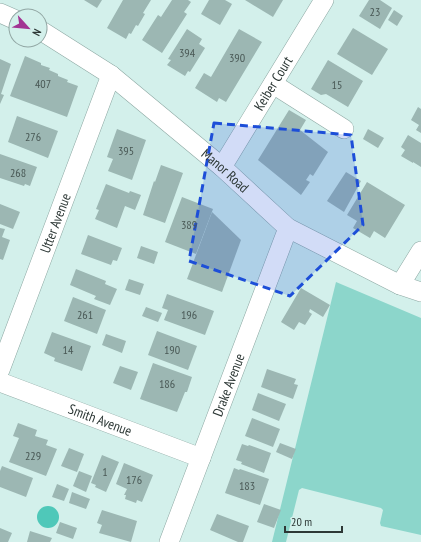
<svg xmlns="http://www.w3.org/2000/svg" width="421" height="542" viewBox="0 0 421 542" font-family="'PT Sans Narrow',sans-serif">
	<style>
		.green { fill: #8cd6cb }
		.water { fill: #4fc8b9 }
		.building { fill: #9cb7b3 }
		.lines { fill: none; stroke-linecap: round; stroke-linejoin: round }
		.minor-casing { stroke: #8da8a3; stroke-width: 20 }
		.minor { stroke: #fff; stroke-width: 19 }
		.marked { fill: #1d4ed8; fill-opacity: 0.2; stroke: #1d4ed8; stroke-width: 3; stroke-dasharray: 8 5; stroke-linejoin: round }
		.labels { text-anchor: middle; stroke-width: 3; stroke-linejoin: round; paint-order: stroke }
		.number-label { font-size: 12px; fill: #495855 }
		.street-label { font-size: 14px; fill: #2d3836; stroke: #d3f0eb }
	</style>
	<rect width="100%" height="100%" fill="#d3f0eb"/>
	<polygon class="green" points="336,282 421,318 421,535 381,526 380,523 383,510 381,508 302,488 299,490 286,542 272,542"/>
	<circle class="water" cx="48" cy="517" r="11"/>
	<g class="building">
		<polygon points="84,0 102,0 97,8"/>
		<polygon points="123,0 151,0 143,13 145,14 138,26 136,25 131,34 129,33 126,39 107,28"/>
		<polygon points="172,0 188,0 191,2 184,12 187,14 162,53 142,40 158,15 161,17"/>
		<polygon points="209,0 225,0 232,4 220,25 201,14"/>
		<polygon points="245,0 283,0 273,17"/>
		<polygon points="369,0 380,0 392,8 380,29 359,16"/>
		<polygon points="394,10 403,16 397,26 388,20"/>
		<polygon points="353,28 388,49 372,75 337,54"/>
		<polygon points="187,29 202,39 199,44 205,48 190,72 188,71 185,76 167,65 171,60 168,59"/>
		<polygon points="239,29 262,42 226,102 219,98 217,102 195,88 204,73 211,77"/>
		<polygon points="25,56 41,63 41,65 50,68 49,70 58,74 58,76 68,80 67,82 78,86 67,117 10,96"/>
		<polygon points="0,59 11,64 1,94 4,95 0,104"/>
		<polygon points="328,60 363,81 348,107 326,94 321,95 311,89"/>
		<polygon points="418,107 421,109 421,133 416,130 419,125 411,120"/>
		<polygon points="289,110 306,120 300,130 328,152 313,176 310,174 306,180 310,182 301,195 258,160"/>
		<polygon points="17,116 58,131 48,158 8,142"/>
		<polygon points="117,129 146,140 132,180 108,171 113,159 107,157"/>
		<polygon points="368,129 384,138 378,148 363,139"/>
		<polygon points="408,135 421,143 421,167 413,162 413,163 401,156 405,150 401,147"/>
		<polygon points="0,154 37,167 30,186 25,184 24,186 0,178"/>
		<polygon points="161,165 183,173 165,223 143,215 154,181 155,182"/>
		<polygon points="346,172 361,181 344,212 327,201"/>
		<polygon points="367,182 405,205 385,238 374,231 370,238 353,228 357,221 347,215"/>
		<polygon points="106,184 129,193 130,191 141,195 135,210 125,206 117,228 95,219 99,210 96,209"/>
		<polygon points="182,197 213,209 196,254 165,242"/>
		<polygon points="0,204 20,212 13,229 0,224"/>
		<polygon points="212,212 241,240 222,292 187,279"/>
		<polygon points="0,228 5,229 2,237 10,240 3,260 0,259"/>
		<polygon points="88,235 122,248 117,261 113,260 111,265 81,254"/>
		<polygon points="141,246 158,252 154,264 137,258"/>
		<polygon points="76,269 106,281 105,284 117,289 110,305 94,299 96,296 70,285"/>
		<polygon points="129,279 144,284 140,295 125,290"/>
		<polygon points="301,288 330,305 323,317 310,309 309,312 312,314 305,325 299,322 294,330 281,322"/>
		<polygon points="167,294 214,311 205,335 164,320 168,310 162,308"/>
		<polygon points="73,297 106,310 97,334 64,321"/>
		<polygon points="146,307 162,313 158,322 142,316"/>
		<polygon points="157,331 197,346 188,370 148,355"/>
		<polygon points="52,332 91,346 82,371 54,361 55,358 44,353"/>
		<polygon points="106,334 126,341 122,353 102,345"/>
		<polygon points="153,363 192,377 187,392 185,392 177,412 140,399"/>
		<polygon points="120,366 138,372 131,390 113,383"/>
		<polygon points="267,369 296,379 294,384 298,385 293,399 261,387"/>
		<polygon points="258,393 286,404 279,421 252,410"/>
		<polygon points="252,418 280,429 273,447 245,436"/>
		<polygon points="18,423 37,430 35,436 48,440 46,445 57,449 46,476 9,462 19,438 13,436"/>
		<polygon points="280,443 296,449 292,459 276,452"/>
		<polygon points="242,444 248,446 249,445 271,453 264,473 241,464 242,462 236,460"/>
		<polygon points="69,448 84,454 77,472 61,466"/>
		<polygon points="102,455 119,462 106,492 95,487 96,485 91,483"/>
		<polygon points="124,463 153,475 142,502 137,500 136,503 125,499 126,495 124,495 127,489 116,484"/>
		<polygon points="2,466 33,478 26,497 0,487 0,471"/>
		<polygon points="234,468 239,470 240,469 269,479 260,505 225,493"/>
		<polygon points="79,471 92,476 86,492 73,486"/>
		<polygon points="57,484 69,489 64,501 52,497"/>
		<polygon points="72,492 90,499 86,509 69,503"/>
		<polygon points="264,504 281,510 274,528 257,522"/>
		<polygon points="102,510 137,521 131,542 99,533 102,525 97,523"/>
		<polygon points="217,514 249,526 243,542 238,542 210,530"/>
		<polygon points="60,522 77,528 73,539 56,533"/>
		<polygon points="0,528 12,533 8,542 0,542"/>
		<polygon points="30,531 52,538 50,542 27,542"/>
	</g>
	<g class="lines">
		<g class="minor-casing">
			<g id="minor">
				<polyline points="0,13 16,20"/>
				<path id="s1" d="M40,30L111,75L222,167L288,228L400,285L421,292"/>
				<polyline points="273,84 344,129"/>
				<path id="s2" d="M222,167L324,0"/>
				<polyline points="400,285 421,251"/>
				<path id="s3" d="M0,370L111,75"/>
				<path id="s4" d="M0,382L201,458"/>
				<path id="s5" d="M169,542L288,228"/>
			</g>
		</g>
		<use href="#minor" class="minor"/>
	</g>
	<path class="marked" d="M214,123L351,135L363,225L290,296L189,261Z"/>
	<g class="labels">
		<g class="number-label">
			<text x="375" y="16">23</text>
			<text x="187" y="57">394</text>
			<text x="237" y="62">390</text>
			<text x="43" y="88">407</text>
			<text x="337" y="89">15</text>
			<text x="33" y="141">276</text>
			<text x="126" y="155">395</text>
			<text x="18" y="177">268</text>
			<text x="189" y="229">389</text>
			<text x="85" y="319">261</text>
			<text x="189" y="319">196</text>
			<text x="68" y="354">14</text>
			<text x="172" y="354">190</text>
			<text x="167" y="388">186</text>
			<text x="33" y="460">229</text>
			<text x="105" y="476">1</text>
			<text x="134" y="484">176</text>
			<text x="247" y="490">183</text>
		</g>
		<g class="street-label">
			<text dy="5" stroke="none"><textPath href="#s2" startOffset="98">Keiber Court</textPath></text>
			<text dy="5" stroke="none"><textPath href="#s1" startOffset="233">Manor Road</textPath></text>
			<text dy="5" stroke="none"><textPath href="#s3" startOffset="157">Utter Avenue</textPath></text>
			<text dy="5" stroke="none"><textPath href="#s5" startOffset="168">Drake Avenue</textPath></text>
			<text dy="5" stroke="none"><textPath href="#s4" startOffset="107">Smith Avenue</textPath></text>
		</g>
	</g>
	<g transform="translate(28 28) rotate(117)"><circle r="19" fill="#d3f0eb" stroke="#91a6a3"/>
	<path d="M0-3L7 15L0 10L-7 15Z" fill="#a23493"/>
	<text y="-6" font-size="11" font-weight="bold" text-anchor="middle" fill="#2d3836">N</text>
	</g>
	<path d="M285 526v6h57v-6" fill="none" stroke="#2d3836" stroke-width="2"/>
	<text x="291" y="526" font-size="12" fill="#2d3836" stroke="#d3f0eb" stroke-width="3" paint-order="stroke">20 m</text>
</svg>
